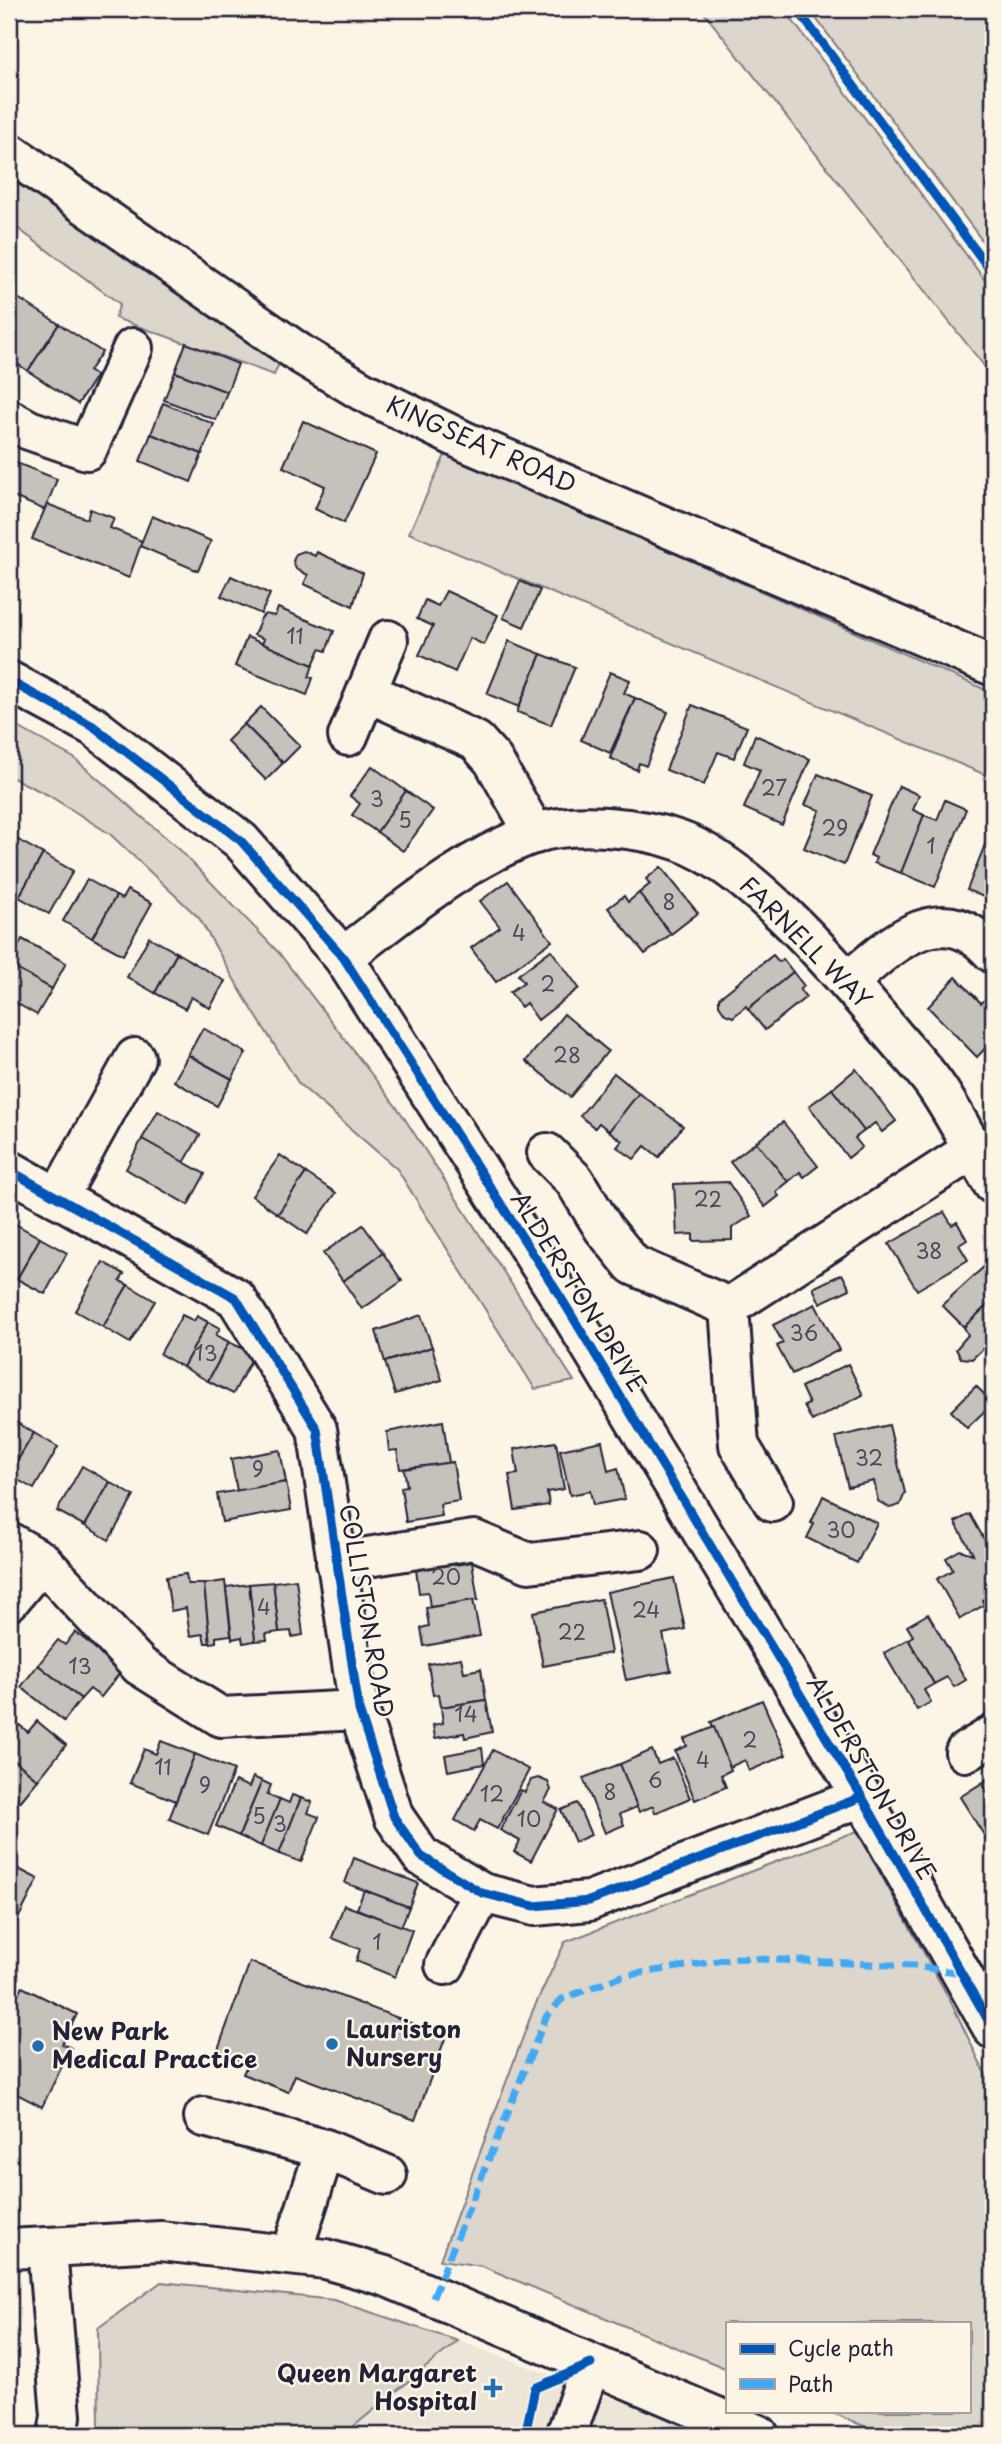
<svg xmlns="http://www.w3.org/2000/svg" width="1002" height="2444" viewBox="0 0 1002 2444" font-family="'Playpen Sans',sans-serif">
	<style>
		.built { fill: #ece5d8 }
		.green { fill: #dcd6cc; stroke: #7f7c84; stroke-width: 2 }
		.building { fill: #c6c1bb; stroke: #22223b; stroke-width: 2 }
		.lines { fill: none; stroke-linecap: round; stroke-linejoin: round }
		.minor-casing { stroke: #22223b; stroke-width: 44 }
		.minor { stroke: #fcf5e5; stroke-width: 38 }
		.quiet { stroke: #3fa9f5; stroke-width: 7; stroke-dasharray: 14 7; stroke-linecap: butt }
		.cycleway-casing { stroke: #fcf5e5; stroke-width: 13 }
		.cycleway { stroke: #0057b8; stroke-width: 9 }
		.poi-dot { fill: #1f6fb2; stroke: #fcf5e5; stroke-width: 2.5 }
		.labels { text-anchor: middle; stroke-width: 5; stroke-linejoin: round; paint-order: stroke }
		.number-label { font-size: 21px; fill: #4b4a5b }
		.street-label { font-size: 24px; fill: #22223b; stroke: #fcf5e5 }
		.poi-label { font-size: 24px; font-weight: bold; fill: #22223b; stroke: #fcf5e5; text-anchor: start }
	</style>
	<rect width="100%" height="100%" fill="#fcf5e5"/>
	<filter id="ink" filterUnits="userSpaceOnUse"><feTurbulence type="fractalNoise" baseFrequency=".0143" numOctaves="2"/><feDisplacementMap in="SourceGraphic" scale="14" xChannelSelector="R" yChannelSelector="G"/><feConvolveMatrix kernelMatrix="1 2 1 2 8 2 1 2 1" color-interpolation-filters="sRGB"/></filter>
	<g filter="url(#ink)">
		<polygon class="built" points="458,2341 713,2435 343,2435"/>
		<g class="green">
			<polygon points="701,9 784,9 993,291 993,377"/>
			<polygon points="809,9 993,9 993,255"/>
			<polygon points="9,169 281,359 274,375 115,318 120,304 9,222"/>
			<polygon points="446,453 993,693 993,778 409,533"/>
			<polygon points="9,722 74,758 179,849 279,953 401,1113 574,1381 535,1389 397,1169 299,1084 243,995 199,918 110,834 48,795 9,776"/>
			<polygon points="857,1831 952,2004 993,2090 993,2435 886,2435 827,2411 969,2411 969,2323 727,2323 727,2369 482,2266 440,2260 533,2010 565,1942"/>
			<polygon points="161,2282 334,2300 458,2341 343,2435 99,2435 98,2328"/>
		</g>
		<g class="building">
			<polygon points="18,298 59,324 28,371 9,358 9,312"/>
			<polygon points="59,324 102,352 89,371 96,376 78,404 28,371"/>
			<polygon points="186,343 238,364 227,392 175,372"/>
			<polygon points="175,372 227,392 216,420 164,400"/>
			<polygon points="163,403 214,424 202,454 151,434"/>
			<polygon points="303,421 376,454 344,523 315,509 325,486 283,467"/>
			<polygon points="151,434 202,454 191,482 140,461"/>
			<polygon points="9,460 57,479 45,510 9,495"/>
			<polygon points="47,504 87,519 90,509 114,518 110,528 142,541 129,578 32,539"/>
			<polygon points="152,516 211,541 198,571 140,546"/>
			<polygon points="304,551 315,556 317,552 363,573 353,606 304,584 308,575 296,569 293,561 296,554"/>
			<polygon points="231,576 270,594 261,614 221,596"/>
			<polygon points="520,581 540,590 524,627 503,618"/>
			<polygon points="446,591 498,615 484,645 470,638 455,672 419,655 433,626 417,619 425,600 438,606"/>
			<polygon points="278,608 334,631 326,651 320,649 313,665 262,644 264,639 254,635 261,618 265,614 275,616"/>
			<polygon points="247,637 313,665 309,677 313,678 307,695 235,666"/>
			<polygon points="509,641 541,654 519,707 487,694"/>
			<polygon points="541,654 575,667 551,725 517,712"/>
			<polygon points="610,672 630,680 624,693 635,698 610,753 581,740"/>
			<polygon points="635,698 668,712 646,766 639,763 637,770 610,758"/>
			<polygon points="692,705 747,727 734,758 718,752 704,785 666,770"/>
			<polygon points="261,707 300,746 283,763 244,724"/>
			<polygon points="244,724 283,763 266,780 227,741"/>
			<polygon points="755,735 810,759 782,825 744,808 760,770 744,763"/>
			<polygon points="372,766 406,791 377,832 352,815 360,804 350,796"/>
			<polygon points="818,774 872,796 844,865 804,848 820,810 805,805"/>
			<polygon points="899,786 919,795 913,810 924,815 901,873 874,863 876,858 870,855"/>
			<polygon points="406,791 433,810 403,851 377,832"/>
			<polygon points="945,800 966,809 935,887 901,873 924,815 937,820"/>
			<polygon points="990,832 993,833 993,901 967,890"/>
			<polygon points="13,837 43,854 19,897 9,891 9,845"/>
			<polygon points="43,854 73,871 49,914 19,897"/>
			<polygon points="661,867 698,913 671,934 639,893 650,884 646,879"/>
			<polygon points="87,879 116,896 92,938 63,921"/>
			<polygon points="508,881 552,941 496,982 471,948 500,927 480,901"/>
			<polygon points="127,890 152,903 123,955 92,938 116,896 122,899"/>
			<polygon points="639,893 671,934 645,954 608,908 624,896 628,902"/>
			<polygon points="149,937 177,953 155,993 127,977"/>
			<polygon points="22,939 66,963 52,989 9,965"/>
			<polygon points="551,950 579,988 538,1020 526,1003 521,1007 510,992 524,982 518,975"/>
			<polygon points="177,953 225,981 210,1008 191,997 185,1009 155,993"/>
			<polygon points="773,955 779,962 783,959 793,972 748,1009 746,1006 733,1017 725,1014 719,1005 719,998"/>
			<polygon points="9,965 52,989 37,1015 9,999"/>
			<polygon points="793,972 804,986 800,990 806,997 765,1030 748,1009"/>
			<polygon points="956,977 981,1003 993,992 993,1040 977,1057 928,1007"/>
			<polygon points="564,1014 608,1051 570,1097 526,1061"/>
			<polygon points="203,1028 246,1053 232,1079 188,1055"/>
			<polygon points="188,1055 232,1079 217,1106 174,1081"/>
			<polygon points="856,1069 896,1121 882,1132 875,1123 864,1131 832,1089"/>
			<polygon points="614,1073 639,1093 609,1131 599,1123 595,1128 580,1116"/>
			<polygon points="832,1089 864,1131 855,1138 862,1147 848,1158 809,1106"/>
			<polygon points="639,1093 683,1126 659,1157 645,1146 634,1159 617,1147 622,1141 609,1131"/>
			<polygon points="158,1111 200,1135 184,1163 142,1139"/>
			<polygon points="783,1122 818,1166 804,1177 800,1172 788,1182 756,1142"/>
			<polygon points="142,1139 205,1174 188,1205 126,1169"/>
			<polygon points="756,1142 788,1182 776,1192 779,1196 765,1207 730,1162"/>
			<polygon points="280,1155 306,1173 278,1214 252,1196"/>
			<polygon points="306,1173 336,1193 307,1234 278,1214"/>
			<polygon points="728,1182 751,1216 732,1228 732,1240 693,1241 693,1234 677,1235 674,1184"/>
			<polygon points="944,1212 952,1225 957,1222 967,1240 959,1245 968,1260 917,1290 889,1244"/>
			<polygon points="10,1221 40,1238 17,1279 9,1275"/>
			<polygon points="363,1225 383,1253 343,1281 323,1253"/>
			<polygon points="40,1238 67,1253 45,1294 17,1279"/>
			<polygon points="383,1253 402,1281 362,1309 343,1281"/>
			<polygon points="103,1262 124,1274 120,1281 128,1285 103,1327 75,1311"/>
			<polygon points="987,1264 993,1271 993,1300 964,1327 942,1305"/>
			<polygon points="842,1274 850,1289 820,1303 813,1288"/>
			<polygon points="128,1285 155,1301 130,1343 103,1327"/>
			<polygon points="993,1300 993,1339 972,1359 961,1358 956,1349 968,1335 964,1327"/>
			<polygon points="815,1304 839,1350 792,1374 777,1346 783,1343 773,1325"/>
			<polygon points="182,1315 194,1321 197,1316 208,1322 183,1367 160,1354"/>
			<polygon points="421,1315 432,1347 385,1362 376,1331"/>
			<polygon points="208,1322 220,1328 216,1335 229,1342 208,1381 183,1367"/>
			<polygon points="229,1342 243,1349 245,1345 256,1351 233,1394 208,1381"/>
			<polygon points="432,1347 442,1380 395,1394 385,1362"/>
			<polygon points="848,1364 863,1395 812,1421 804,1406 809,1404 801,1387"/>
			<polygon points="976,1386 993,1403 967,1428 951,1411"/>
			<polygon points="9,1418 34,1433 9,1475"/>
			<polygon points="443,1421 449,1463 400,1469 397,1450 389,1451 387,1432"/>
			<polygon points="889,1425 905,1493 900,1505 890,1508 878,1501 874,1481 848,1487 836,1437"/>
			<polygon points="34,1433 58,1447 34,1489 9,1475"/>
			<polygon points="602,1441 608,1471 618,1468 625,1499 593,1505 590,1491 570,1495 560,1450"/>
			<polygon points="556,1442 564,1489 547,1492 549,1505 515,1510 509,1475 518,1474 514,1449"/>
			<polygon points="280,1450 286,1482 237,1491 231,1459"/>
			<polygon points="453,1462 459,1501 440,1504 442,1516 406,1522 401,1487 407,1486 404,1469"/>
			<polygon points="82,1466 110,1482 85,1526 57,1511"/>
			<polygon points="110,1482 134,1496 109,1540 85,1526"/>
			<polygon points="286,1482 291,1510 222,1522 217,1494"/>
			<polygon points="823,1496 877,1523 857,1563 807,1538 814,1524 811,1523"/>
			<polygon points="970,1514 993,1555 993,1594 982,1600 984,1605 960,1619 937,1579 953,1570 946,1558 960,1550 973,1554 955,1522"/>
			<polygon points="454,1554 455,1565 472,1562 478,1600 430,1607 428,1592 419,1593 415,1561"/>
			<polygon points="186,1574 188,1584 204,1584 210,1643 205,1643 203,1634 190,1636 186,1608 171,1611 166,1577"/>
			<polygon points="674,1578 685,1629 663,1634 671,1671 626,1680 607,1592"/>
			<polygon points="296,1579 303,1635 292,1637 291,1631 279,1632 273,1582"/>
			<polygon points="225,1581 231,1635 216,1637 216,1642 210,1643 204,1584"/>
			<polygon points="273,1582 279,1632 266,1634 267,1640 255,1641 249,1584"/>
			<polygon points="249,1584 255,1641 243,1643 242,1637 232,1639 226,1587"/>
			<polygon points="601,1599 611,1653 543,1666 533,1612"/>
			<polygon points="473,1600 480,1636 424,1646 421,1628 429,1626 426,1608"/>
			<polygon points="928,1614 966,1680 954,1687 947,1677 934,1684 908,1639 913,1636 907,1626"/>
			<polygon points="75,1632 123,1669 101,1697 90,1689 81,1699 38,1665 58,1640 65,1645"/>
			<polygon points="908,1639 934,1684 924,1690 931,1702 917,1710 884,1653"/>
			<polygon points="461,1658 464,1672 481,1669 486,1700 441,1707 439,1694 433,1695 428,1664"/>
			<polygon points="38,1665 81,1699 64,1721 21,1687"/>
			<polygon points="486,1700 492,1732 465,1738 464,1733 435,1738 433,1725 443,1723 441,1707"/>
			<polygon points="762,1700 786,1755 749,1771 745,1760 730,1767 711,1722"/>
			<polygon points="37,1721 66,1745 38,1780 9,1756 9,1735 18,1724 28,1732"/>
			<polygon points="714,1727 731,1770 721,1775 726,1787 695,1800 675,1751 687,1746 684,1739"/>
			<polygon points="161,1741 195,1754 176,1801 130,1783 144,1749 156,1754"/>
			<polygon points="482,1748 484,1764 448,1771 445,1755"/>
			<polygon points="493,1750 529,1770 497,1829 480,1820 474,1831 455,1820"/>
			<polygon points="652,1750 658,1764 673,1758 690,1798 655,1813 653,1806 639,1812 620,1764"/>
			<polygon points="195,1754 234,1770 208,1835 169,1819"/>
			<polygon points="9,1756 38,1780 20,1802 9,1793"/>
			<polygon points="620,1764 637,1807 620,1814 624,1825 605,1833 583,1778"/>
			<polygon points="993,1776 993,1802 982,1783"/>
			<polygon points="253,1777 262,1781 239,1836 216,1826 235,1781 249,1787"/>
			<polygon points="538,1778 548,1782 551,1790 544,1802 558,1809 531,1861 514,1852 520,1841 500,1830 521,1790 525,1792 531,1780"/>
			<polygon points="262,1781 271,1785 267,1795 280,1799 261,1846 239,1836"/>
			<polygon points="982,1783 993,1802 993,1841 989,1843 960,1797"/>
			<polygon points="292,1795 301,1798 279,1854 261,1846 280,1799 289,1803"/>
			<polygon points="301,1798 312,1802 308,1813 319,1817 301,1862 279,1854"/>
			<polygon points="577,1803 591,1835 575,1842 561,1810"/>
			<polygon points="354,1858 418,1883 409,1907 345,1883"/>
			<polygon points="9,1864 38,1879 9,1937"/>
			<polygon points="364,1890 409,1907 401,1927 357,1909"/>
			<polygon points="344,1905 412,1930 395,1977 356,1961 360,1949 332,1938"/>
			<polygon points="250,1962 446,2036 415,2120 295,2075 288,2092 243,2074 248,2063 217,2052"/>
			<polygon points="22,1987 77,2014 62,2044 71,2048 42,2107 9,2090 9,2011"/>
		</g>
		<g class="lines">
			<g class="minor-casing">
				<g id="minor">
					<polyline points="9,152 302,355 362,391 466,442 993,666"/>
					<polyline points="9,419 29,430 87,450 133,348"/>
					<polyline points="9,681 93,726 241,841 343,957 563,1301 862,1797 993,2029"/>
					<polyline points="367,692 476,741 493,760 535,834"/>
					<polyline points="348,736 388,640"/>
					<path d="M343,957C403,912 462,860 533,834C573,820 641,827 680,841C751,866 845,977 893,1035C908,1053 925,1070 937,1088C958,1119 974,1153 993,1184"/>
					<path d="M848,982C880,955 927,906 972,935C980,939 987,947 993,953"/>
					<polyline points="547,1153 574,1180 604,1229 633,1265 729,1307 739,1445 773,1502"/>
					<polyline points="9,1170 236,1298 317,1429 359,1710 394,1817 421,1856 482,1893 534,1906 589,1901 862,1797"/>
					<polyline points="58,1198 135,1058"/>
					<polyline points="729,1307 972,1150"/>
					<polyline points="9,1542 42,1561 140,1666 221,1717 359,1710"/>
					<polyline points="336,1562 474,1540 529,1563 640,1550"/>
					<polyline points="9,1601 42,1561"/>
					<polyline points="965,1752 993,1735"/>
					<polyline points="445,1965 482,1893"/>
					<polyline points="204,2117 325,2149 387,2175"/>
					<polyline points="9,2249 161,2241 325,2259 385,2276 759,2435"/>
					<polyline points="47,2249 61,2416 58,2435"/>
					<polyline points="291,2255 325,2149"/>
					<polyline points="566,2435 591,2364"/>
				</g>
			</g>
			<use href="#minor" class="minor"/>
			<polyline class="quiet" points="433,2297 546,2017 562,1999 622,1976 737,1958 914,1966 962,1973"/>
			<g class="cycleway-casing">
				<g id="cycleway">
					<polyline points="797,9 993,274"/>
					<polyline points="9,681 93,726 241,841 343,957 563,1301 862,1797 993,2029"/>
					<polyline points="9,1170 236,1298 317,1429 359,1710 394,1817 421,1856 482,1893 534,1906 589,1901 862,1797"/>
					<polyline points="525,2435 535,2388 591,2364"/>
				</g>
			</g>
			<use href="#cycleway" class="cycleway"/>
		</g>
	</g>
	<g class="poi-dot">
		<circle cx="332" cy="2044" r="7"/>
		<circle cx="38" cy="2046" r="7"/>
		<path d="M489.5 2377.5h7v7h7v7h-7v7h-7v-7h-7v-7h7z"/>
	</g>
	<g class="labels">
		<g class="number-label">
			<text x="295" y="644">11</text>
			<text x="774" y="796">27</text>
			<text x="377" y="807">3</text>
			<text x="405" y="828">5</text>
			<text x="835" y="836">29</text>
			<text x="931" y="854">1</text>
			<text x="669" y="910">8</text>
			<text x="519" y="941">4</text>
			<text x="548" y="992">2</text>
			<text x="567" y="1063">28</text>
			<text x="708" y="1207">22</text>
			<text x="929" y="1259">38</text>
			<text x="804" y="1341">36</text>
			<text x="206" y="1361">13</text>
			<text x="869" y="1466">32</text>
			<text x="258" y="1477">9</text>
			<text x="841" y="1538">30</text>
			<text x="446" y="1585">20</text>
			<text x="264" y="1615">4</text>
			<text x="646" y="1618">24</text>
			<text x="572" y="1640">22</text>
			<text x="80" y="1674">13</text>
			<text x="466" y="1722">14</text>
			<text x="750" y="1748">2</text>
			<text x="703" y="1768">4</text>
			<text x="163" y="1775">11</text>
			<text x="655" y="1788">6</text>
			<text x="205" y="1793">9</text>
			<text x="610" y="1800">8</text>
			<text x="492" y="1802">12</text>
			<text x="259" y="1824">5</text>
			<text x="529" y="1827">10</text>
			<text x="280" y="1832">3</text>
			<text x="377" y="1950">1</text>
		</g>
		<g class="street-label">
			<text transform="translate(481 445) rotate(24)" y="8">KINGSEAT ROAD</text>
			<text transform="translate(805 943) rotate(45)" y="8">FARNELL WAY</text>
			<text transform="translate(578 1292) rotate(58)" y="8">ALDERSTON DRIVE</text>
			<text transform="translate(366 1611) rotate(80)" y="8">COLLISTON ROAD</text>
			<text transform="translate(871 1778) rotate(60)" y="8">ALDERSTON DRIVE</text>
		</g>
		<g class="poi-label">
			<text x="346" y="2038">Lauriston<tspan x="346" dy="28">Nursery</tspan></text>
			<text x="52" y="2040">New Park<tspan x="52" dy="28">Medical Practice</tspan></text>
			<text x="477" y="2382" text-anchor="end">Queen Margaret<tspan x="477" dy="28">Hospital</tspan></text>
		</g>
	</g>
	<rect width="1002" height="2444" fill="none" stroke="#fcf5e5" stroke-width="35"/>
	<rect x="18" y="18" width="967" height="2409" fill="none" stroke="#22223b" stroke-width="2.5" filter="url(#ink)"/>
	<rect x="726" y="2322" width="245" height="91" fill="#fcf5e5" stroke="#a5a1a1" stroke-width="2"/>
	<rect x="740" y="2344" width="35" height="10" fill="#0057b8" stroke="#a5a1a1" stroke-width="2"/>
	<text x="788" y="2356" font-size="21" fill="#22223b">Cycle path</text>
	<rect x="740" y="2379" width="35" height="10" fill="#3fa9f5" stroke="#a5a1a1" stroke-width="2"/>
	<text x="788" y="2392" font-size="21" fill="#22223b">Path</text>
</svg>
